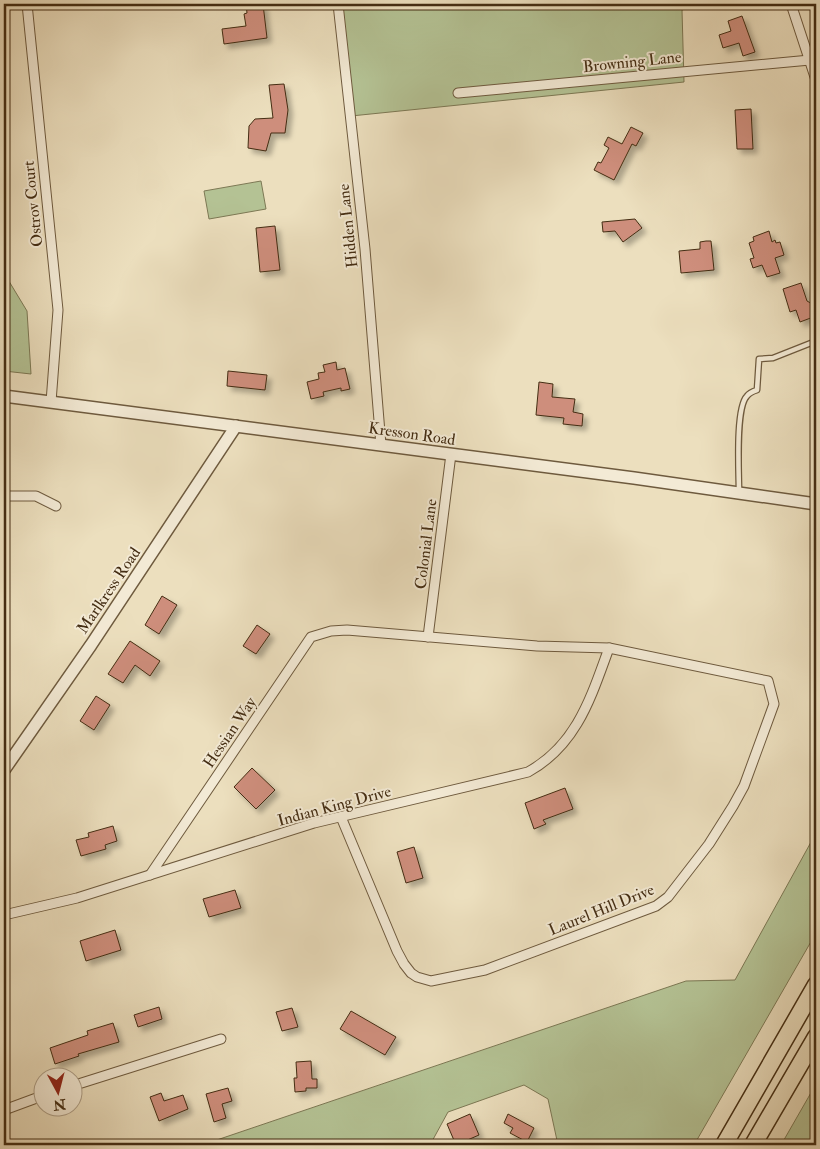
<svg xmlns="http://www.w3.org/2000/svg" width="820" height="1149" viewBox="0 0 820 1149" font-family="'IM FELL Double Pica',serif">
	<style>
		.green { fill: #b4c294; stroke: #7c7854 }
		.building { fill: #ce8e7b; stroke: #442d13; filter: url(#shadow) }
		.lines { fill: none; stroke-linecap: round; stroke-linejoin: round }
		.service-casing { stroke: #6e5a3e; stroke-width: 7 }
		.minor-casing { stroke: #6e5a3e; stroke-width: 11 }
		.tertiary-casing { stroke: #6e5a3e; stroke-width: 14 }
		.motorway-casing { stroke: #442d13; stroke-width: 19 }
		.service { stroke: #f3ead5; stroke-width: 4.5 }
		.minor { stroke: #f3ead5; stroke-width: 9 }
		.tertiary { stroke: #f3ead5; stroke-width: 11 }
		.motorway { stroke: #ecdfbe; stroke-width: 16 }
		.labels { text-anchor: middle; stroke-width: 4; stroke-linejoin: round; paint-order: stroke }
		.street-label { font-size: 16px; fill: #442d13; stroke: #f3ead5 }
	</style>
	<defs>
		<filter id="shadow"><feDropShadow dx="4.5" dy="4.5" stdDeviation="2.5" flood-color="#0004"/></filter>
	</defs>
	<rect width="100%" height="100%" fill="#ecdfbe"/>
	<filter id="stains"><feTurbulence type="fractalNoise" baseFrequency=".004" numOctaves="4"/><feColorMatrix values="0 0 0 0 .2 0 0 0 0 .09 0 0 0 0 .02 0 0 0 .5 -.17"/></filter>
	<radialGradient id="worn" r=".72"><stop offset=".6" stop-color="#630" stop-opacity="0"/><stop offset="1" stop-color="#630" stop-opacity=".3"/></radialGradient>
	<g class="green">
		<polygon points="335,4 702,4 682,10 684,82 351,116"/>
		<polygon points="261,181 266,209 209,219 204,191"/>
		<polygon points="4,273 27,311 31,374 4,371"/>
		<polygon points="816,833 816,933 694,1145 558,1145 548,1099 524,1085 448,1112 430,1145 202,1145 686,981 735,980"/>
		<polygon points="816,1084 816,1145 781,1145"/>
	</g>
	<g class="building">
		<polygon points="246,4 263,4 267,38 224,44 222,29 246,26 244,14 247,13"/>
		<polygon points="742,16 755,52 743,56 739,43 723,48 719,35 731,31 728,21"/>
		<polygon points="284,84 288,110 285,133 271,133 266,151 248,148 249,126 255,119 273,118 269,85"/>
		<polygon points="751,109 753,149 737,149 735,110"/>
		<polygon points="631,127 643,133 636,146 632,144 614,180 594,170 598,162 601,163 609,148 604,145 608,137 622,144"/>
		<polygon points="635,219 642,228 623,242 615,231 603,232 602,222"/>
		<polygon points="275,226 280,270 260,272 256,228"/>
		<polygon points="769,231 772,242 775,240 776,243 780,242 784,255 775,258 780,273 767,277 762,265 753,268 750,259 754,258 749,243 754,241 753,237"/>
		<polygon points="706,241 711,241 714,270 681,273 679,251 700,249 700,242"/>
		<polygon points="801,283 807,301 816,306 816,316 800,322 796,310 790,312 783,289"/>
		<polygon points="336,362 337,370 345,368 350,389 341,391 341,388 323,392 324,396 311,399 307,382 319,379 318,373 325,372 323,365"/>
		<polygon points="228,371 267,375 265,390 227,386"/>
		<polygon points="539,382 553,384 552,397 575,399 573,412 583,414 582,426 563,424 564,418 536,415"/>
		<polygon points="162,596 177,605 159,634 145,625"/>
		<polygon points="257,625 270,634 256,654 243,646"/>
		<polygon points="130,641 160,661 150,676 135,665 123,683 108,674"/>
		<polygon points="96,696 110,705 94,730 80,721"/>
		<polygon points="252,768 275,790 256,809 234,787"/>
		<polygon points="565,788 573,809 543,820 546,824 534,829 525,803"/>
		<polygon points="113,826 117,841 105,845 106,849 81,856 76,840 89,837 88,833"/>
		<polygon points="414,847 423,878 406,883 397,852"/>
		<polygon points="235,890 241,908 209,917 203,899"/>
		<polygon points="115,930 121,950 86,961 80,941"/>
		<polygon points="159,1007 162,1019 138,1027 134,1015"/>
		<polygon points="292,1008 298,1027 282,1031 276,1012"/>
		<polygon points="351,1011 396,1037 385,1055 340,1029"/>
		<polygon points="113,1023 119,1042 78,1054 79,1056 55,1064 50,1048 88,1035 87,1031"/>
		<polygon points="311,1061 312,1079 317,1079 317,1088 306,1088 306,1091 295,1092 294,1078 297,1078 296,1062"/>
		<polygon points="228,1088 232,1101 222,1104 226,1118 214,1122 206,1094"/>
		<polygon points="161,1093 164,1101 183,1095 188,1109 159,1121 150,1097"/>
		<polygon points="470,1114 479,1135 456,1145 447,1124"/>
		<polygon points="508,1114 534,1128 527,1142 510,1133 513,1128 504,1123"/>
	</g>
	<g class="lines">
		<g class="service-casing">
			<path id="service" d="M739,492C739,474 735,408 747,396C749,393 754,391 757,390L759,359L773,358L816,341"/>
		</g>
		<g class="minor-casing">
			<g id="minor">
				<polyline points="27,4 58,310 51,402"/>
				<polyline points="338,4 365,249 381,445"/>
				<polyline points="791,4 816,80"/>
				<polyline points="458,93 810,60"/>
				<polyline points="4,496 36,496 56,506"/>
				<polyline points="428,637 451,454"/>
				<polyline points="150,875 311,637 331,631 347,630 537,646 609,648 768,681 774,704 744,786 733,806 709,844 668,897 656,906 485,970 431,981 417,977 411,973 404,964 397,951 341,817"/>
				<path d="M4,915L77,898L314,823L528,772C577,745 591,697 609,648"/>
				<polyline points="72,1086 221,1039"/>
				<polyline points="4,1110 42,1096"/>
			</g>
		</g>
		<g class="tertiary-casing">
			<g id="tertiary">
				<polyline points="4,396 634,478 816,504"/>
				<polyline points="4,770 91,645 236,426"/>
			</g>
		</g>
		<g class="motorway-casing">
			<g id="motorway">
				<polyline points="724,1145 816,985"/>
				<polyline points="753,1145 816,1037"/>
			</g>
		</g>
		<use href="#service" class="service"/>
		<use href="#minor" class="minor"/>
		<use href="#tertiary" class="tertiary"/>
		<use href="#motorway" class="motorway"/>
	</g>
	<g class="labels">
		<g class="street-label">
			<text transform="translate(632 61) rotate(-6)" y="6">Browning Lane</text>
			<text transform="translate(32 204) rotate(-96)" y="6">Ostrov Court</text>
			<text transform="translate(347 226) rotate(-96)" y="6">Hidden Lane</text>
			<text transform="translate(412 433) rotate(8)" y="6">Kresson Road</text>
			<text transform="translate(425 544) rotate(-83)" y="6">Colonial Lane</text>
			<text transform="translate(108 590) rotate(-56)" y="6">Marlkress Road</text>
			<text transform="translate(229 732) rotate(-56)" y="6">Hessian Way</text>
			<text transform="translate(334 805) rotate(-15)" y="6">Indian King Drive</text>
			<text transform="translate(601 909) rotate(-22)" y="6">Laurel Hill Drive</text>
		</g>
	</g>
	<rect width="820" height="1149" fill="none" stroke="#ecdfbe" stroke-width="20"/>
	<rect x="5" y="5" width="810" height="1139" fill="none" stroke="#442d13" stroke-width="2.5"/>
	<rect x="10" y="10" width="800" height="1129" fill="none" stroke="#442d13"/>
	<g transform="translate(58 1092) rotate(173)"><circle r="24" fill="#f3ead5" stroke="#ad9e87"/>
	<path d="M0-4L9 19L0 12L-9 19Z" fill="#8f2418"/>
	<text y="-8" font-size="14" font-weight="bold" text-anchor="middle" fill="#442d13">N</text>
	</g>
	<rect width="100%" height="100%" filter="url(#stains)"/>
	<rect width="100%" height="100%" fill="url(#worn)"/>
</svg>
